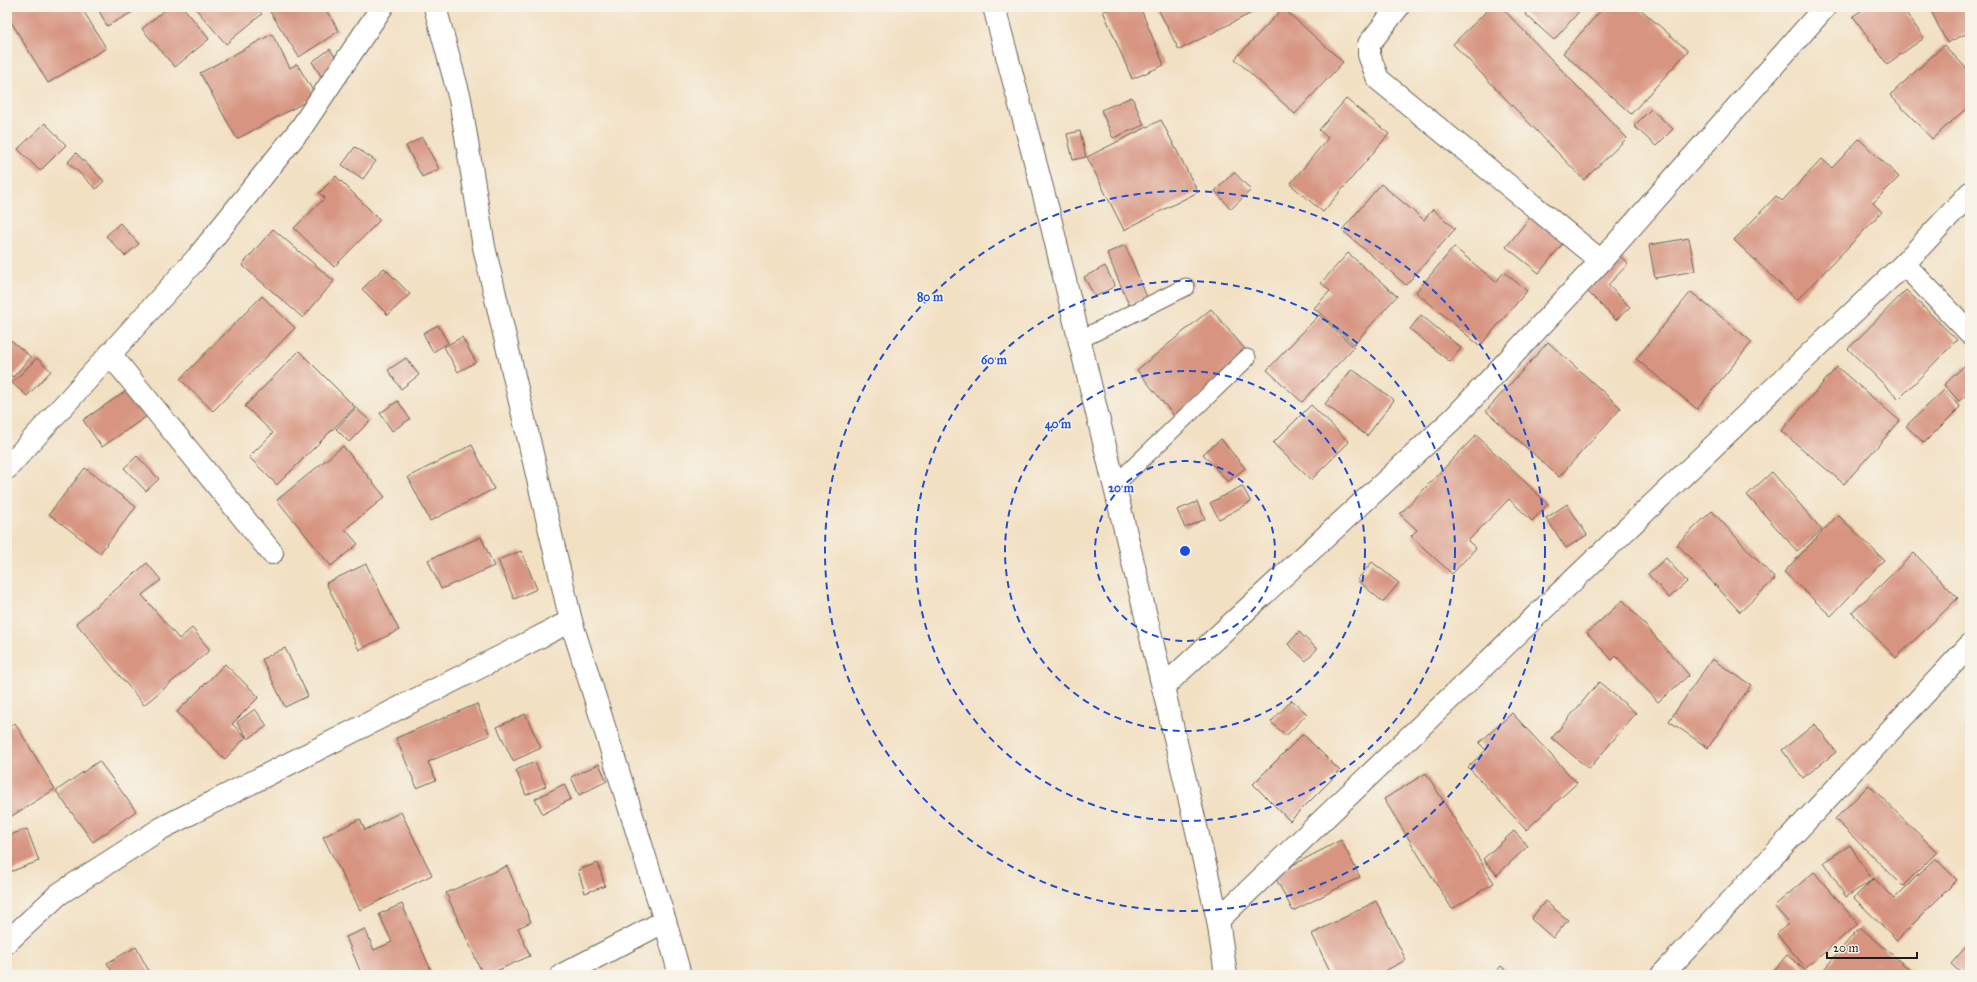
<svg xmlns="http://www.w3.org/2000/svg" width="1977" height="982" viewBox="0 0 1977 982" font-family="'IM FELL Great Primer',serif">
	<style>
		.building { fill: #d79481 }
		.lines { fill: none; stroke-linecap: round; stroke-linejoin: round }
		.service-casing { stroke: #676156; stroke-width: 19 }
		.minor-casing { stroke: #676156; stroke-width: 24 }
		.service { stroke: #fff; stroke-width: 17 }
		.minor { stroke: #fff; stroke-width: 22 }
		.ring { fill: none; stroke: #1d4ed8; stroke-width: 2; stroke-dasharray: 7 5 }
		.centre { fill: #1d4ed8; stroke: #f7f3e8; stroke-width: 2 }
		.ring-label { font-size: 12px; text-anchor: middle; font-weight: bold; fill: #1d4ed8; stroke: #f7f3e8; stroke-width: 3; stroke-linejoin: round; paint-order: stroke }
	</style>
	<rect width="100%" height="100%" fill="#f7f3e8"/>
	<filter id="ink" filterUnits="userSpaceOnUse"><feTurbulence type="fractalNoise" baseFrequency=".025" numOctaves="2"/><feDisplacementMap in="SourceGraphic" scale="8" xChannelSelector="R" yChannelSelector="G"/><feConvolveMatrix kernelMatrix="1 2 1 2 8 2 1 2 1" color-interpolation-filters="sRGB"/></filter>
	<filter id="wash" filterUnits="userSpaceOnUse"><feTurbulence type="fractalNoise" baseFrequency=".012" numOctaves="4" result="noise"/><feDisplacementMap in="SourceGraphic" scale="16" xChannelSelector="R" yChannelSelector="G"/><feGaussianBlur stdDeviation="0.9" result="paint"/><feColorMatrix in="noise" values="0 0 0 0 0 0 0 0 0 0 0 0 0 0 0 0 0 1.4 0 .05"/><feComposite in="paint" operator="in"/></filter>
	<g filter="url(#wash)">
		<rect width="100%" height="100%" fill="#f2e0c3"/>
		<g id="blocks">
			<g class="building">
				<polygon points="7,7 81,7 106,48 48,83 7,15"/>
				<polygon points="97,7 142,7 107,26"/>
				<polygon points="168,7 183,7 209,39 175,67 142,29"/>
				<polygon points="194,7 256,7 262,14 226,44"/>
				<polygon points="274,7 324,7 339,31 299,57 269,10"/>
				<polygon points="1114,7 1140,7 1164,65 1132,79 1103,11"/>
				<polygon points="1157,7 1263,7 1179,50"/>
				<polygon points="1491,7 1501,7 1627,138 1584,180 1453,44"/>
				<polygon points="1531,7 1583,7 1554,40 1525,14"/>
				<polygon points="1604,7 1638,7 1688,51 1631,114 1563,53"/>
				<polygon points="1867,7 1902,7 1924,38 1887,64 1853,16"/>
				<polygon points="1929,7 1970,7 1970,32 1947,43"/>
				<polygon points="1283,8 1343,62 1295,114 1235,59"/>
				<polygon points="272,34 290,68 297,64 316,96 237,139 200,73"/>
				<polygon points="1944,45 1970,72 1970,105 1932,139 1890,95"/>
				<polygon points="330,49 342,67 323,79 312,62"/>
				<polygon points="1132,97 1144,125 1113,138 1101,110"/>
				<polygon points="1346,99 1389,134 1323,212 1290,184 1328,138 1319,130"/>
				<polygon points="1651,109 1673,129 1656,146 1634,126"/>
				<polygon points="1161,120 1198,192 1124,230 1087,157"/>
				<polygon points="45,123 66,145 40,171 18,149"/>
				<polygon points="1080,131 1086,157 1073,160 1067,134"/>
				<polygon points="422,137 439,169 422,177 406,146"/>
				<polygon points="1859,139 1899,177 1873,203 1882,212 1797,300 1734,240 1776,196 1782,201 1822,159 1832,168"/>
				<polygon points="355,147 376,161 363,179 342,165"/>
				<polygon points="76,153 104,181 96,189 68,162"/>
				<polygon points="1234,172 1251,190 1231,209 1215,191"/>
				<polygon points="336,176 380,220 334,267 294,228 325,198 319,193"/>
				<polygon points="1381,184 1424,220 1433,209 1455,229 1406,285 1342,230"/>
				<polygon points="1531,216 1564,242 1539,273 1506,247"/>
				<polygon points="120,223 139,244 125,256 106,236"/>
				<polygon points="273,229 334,281 303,318 242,265"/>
				<polygon points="1689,238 1695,271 1655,278 1649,245"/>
				<polygon points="1125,245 1147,297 1129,305 1107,253"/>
				<polygon points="1454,247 1496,282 1504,272 1527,291 1480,346 1416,292"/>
				<polygon points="1348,253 1397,296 1354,344 1314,308 1330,291 1321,283"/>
				<polygon points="1620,256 1628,264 1608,285 1630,307 1616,320 1586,290"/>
				<polygon points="1105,266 1115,286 1095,297 1084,277"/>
				<polygon points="384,268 410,294 388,315 362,289"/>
				<polygon points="1906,290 1957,340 1899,399 1848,349"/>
				<polygon points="1691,292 1752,342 1697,409 1636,359"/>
				<polygon points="262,296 295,328 213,411 180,379"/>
				<polygon points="1211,309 1250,355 1175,417 1137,370"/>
				<polygon points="1319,315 1354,347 1302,402 1267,370"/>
				<polygon points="1421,315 1461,348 1450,362 1410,329"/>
				<polygon points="438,325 448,343 433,352 423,333"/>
				<polygon points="7,337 31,357 13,377 7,372"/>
				<polygon points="462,337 476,362 458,372 444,347"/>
				<polygon points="1548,342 1621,408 1559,477 1486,411"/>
				<polygon points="299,351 355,407 277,485 249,457 273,433 245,406"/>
				<polygon points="37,358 51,371 27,396 12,383"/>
				<polygon points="406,358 419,375 401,389 388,370"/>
				<polygon points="1965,365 1970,371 1970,391 1959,401 1944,385"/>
				<polygon points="1837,367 1900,421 1844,484 1781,431"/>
				<polygon points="1352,369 1394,400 1367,436 1325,404"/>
				<polygon points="135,385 153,412 102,447 83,420"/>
				<polygon points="1944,390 1960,407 1924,443 1906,426"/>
				<polygon points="398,401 410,419 392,431 380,413"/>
				<polygon points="1311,405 1349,442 1311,480 1273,443"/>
				<polygon points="356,408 370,421 349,442 336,429"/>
				<polygon points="1476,435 1548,504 1532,521 1509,499 1468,541 1476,548 1452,574 1411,536 1417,530 1400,514"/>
				<polygon points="1221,439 1245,468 1228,482 1203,454"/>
				<polygon points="472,445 494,489 430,521 408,477"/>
				<polygon points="343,446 385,497 345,529 358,544 331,566 277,500"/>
				<polygon points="137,456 159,479 146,491 124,468"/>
				<polygon points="85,468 136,507 100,553 49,514"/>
				<polygon points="1772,472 1822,530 1797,551 1747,495"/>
				<polygon points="1242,486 1251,502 1219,519 1210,503"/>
				<polygon points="1197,502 1205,519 1185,528 1177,510"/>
				<polygon points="1567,504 1587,535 1566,548 1546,518"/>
				<polygon points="1712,511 1775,579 1740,612 1677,544"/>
				<polygon points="1838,515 1884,560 1831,616 1784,572"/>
				<polygon points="481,537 494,566 441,589 428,560"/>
				<polygon points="521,551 537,589 514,599 498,560"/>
				<polygon points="1914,553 1958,598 1896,658 1852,613"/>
				<polygon points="1666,558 1687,582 1669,598 1648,574"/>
				<polygon points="1372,562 1399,583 1383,602 1357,580"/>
				<polygon points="147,563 161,580 142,595 179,639 192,628 210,650 144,705 76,623"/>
				<polygon points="366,564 399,630 359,650 326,583"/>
				<polygon points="1623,600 1689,675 1658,702 1616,656 1612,660 1587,633"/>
				<polygon points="1299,632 1317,649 1306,661 1288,644"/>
				<polygon points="285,648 308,696 285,707 262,659"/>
				<polygon points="1712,659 1751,685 1708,748 1669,721"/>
				<polygon points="225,664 259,697 232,724 246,737 225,759 177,712"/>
				<polygon points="1599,682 1636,713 1589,769 1552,738"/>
				<polygon points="1292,700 1307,714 1286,736 1271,722"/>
				<polygon points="477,704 490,735 428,762 436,780 417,788 396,738"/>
				<polygon points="255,709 267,726 248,739 237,722"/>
				<polygon points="1512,713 1577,783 1526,830 1468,767 1486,750 1479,743"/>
				<polygon points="525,714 541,748 513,761 497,727"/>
				<polygon points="15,723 55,789 7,819 7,728"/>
				<polygon points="1815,724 1836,752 1803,778 1782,750"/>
				<polygon points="1303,734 1340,771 1290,821 1253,784"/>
				<polygon points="99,761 136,811 93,842 56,791"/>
				<polygon points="535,762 546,786 526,795 516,770"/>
				<polygon points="599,764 607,781 579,795 571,777"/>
				<polygon points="1426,773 1494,883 1452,909 1384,799"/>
				<polygon points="564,784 571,799 543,814 535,799"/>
				<polygon points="1869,785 1937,852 1903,886 1835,819"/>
				<polygon points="401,812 432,875 360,910 323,837 360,819 365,830"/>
				<polygon points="27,829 39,861 7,873 7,836"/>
				<polygon points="1514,831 1528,846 1497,875 1483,859"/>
				<polygon points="1341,840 1360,877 1293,911 1274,875"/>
				<polygon points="1850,845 1872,880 1846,897 1824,862"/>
				<polygon points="1935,858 1957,880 1897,940 1854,898 1874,878 1894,899"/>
				<polygon points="598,863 605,886 585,893 578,870"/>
				<polygon points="507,866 531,922 518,928 530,956 487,975 483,975 446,893"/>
				<polygon points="1814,872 1858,924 1806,968 1777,934 1789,923 1774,906"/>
				<polygon points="1376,901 1406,960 1377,975 1332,975 1312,934"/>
				<polygon points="1545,901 1568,920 1553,938 1531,919"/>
				<polygon points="402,904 433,975 362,975 346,937 365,929 374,950 392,942 379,914"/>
				<polygon points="1860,927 1916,975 1819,975"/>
				<polygon points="1970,942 1970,972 1967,975 1963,975 1951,964"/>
				<polygon points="136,947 151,975 114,975 107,963"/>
				<polygon points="1787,955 1811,975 1770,975"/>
				<polygon points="1501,966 1511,975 1493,975"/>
			</g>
		</g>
	</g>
	<g filter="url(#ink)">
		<use href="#blocks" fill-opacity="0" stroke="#676156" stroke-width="1"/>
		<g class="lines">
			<g class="service-casing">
				<g id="service">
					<polyline points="1079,340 1186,287"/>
					<polyline points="1114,486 1247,358"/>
				</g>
			</g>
			<g class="minor-casing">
				<g id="minor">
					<polyline points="435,7 460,99 484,247 571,621 665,921 562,975"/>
					<polyline points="994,7 1049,214 1163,687 1454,418 1601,261 1825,7"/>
					<polyline points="1398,7 1369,44 1369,55 1378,79 1601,261"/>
					<polyline points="1970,193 1904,264 1970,333"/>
					<polyline points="110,354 272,553"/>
					<polyline points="7,468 197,258 301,128 382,7"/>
					<polyline points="1163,687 1218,920 1904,264"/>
					<polyline points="1218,920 1226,975"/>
					<polyline points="665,921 680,975"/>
					<polyline points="7,942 59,894 162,828 571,621"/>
					<polyline points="1662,975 1970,645"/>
				</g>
			</g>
			<use href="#service" class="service"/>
			<use href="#minor" class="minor"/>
		</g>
	</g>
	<g class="ring">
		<circle cx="1185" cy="551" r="90"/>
		<circle cx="1185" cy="551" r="180"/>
		<circle cx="1185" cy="551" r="270"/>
		<circle cx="1185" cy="551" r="360"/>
	</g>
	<circle cx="1185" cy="551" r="6" class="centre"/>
	<g class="ring-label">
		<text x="930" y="301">80 m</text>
		<text x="994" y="364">60 m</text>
		<text x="1058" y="428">40 m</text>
		<text x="1121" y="492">20 m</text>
	</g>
	<rect width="1977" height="982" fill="none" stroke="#f7f3e8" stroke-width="24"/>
	<path d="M1827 952v6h90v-6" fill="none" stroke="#1c1c1c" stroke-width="2"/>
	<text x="1833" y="952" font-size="12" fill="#1c1c1c" stroke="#f7f3e8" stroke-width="3" paint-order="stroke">20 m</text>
</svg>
